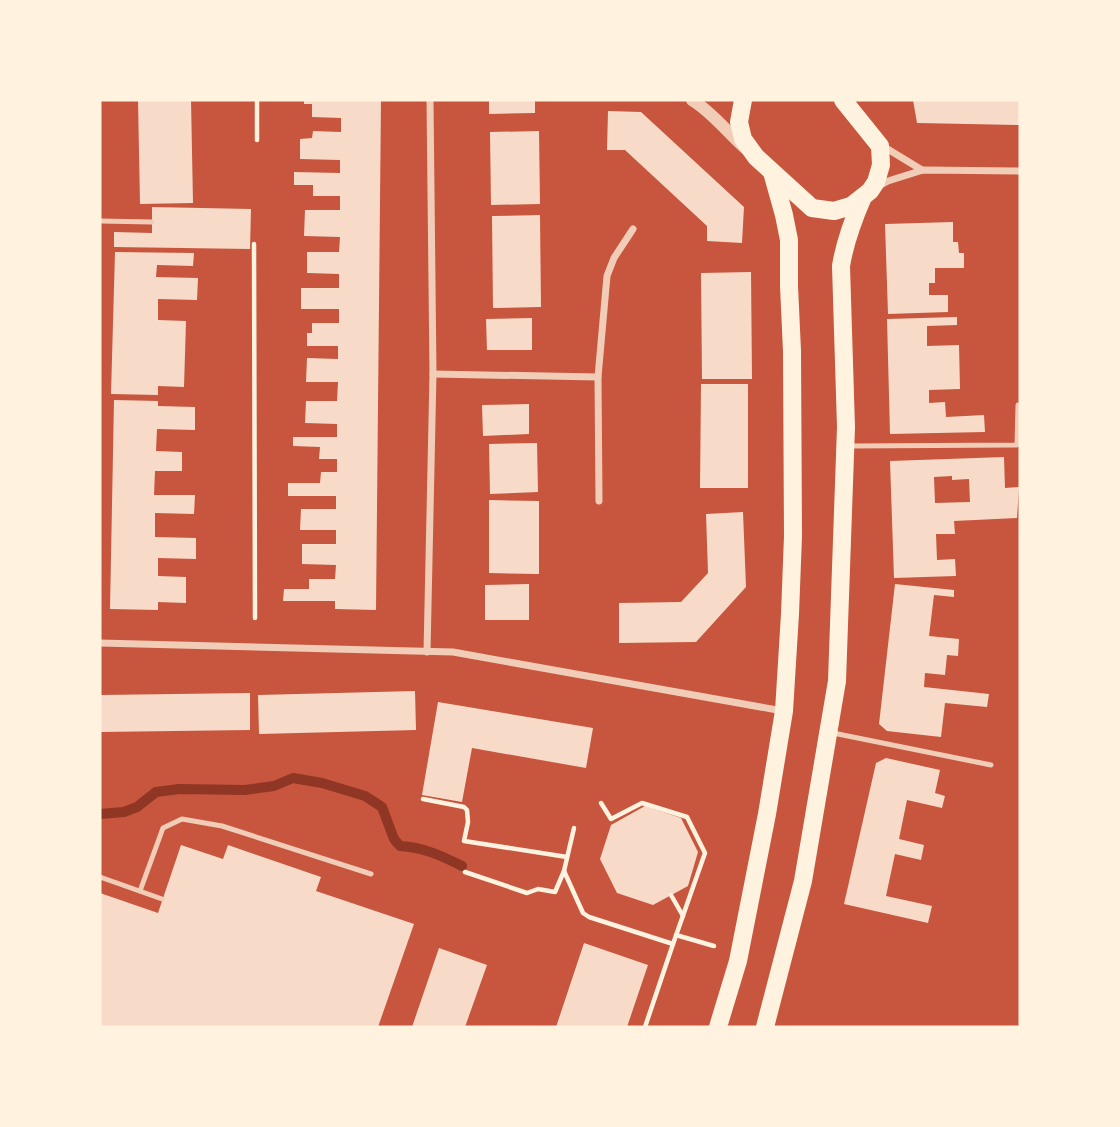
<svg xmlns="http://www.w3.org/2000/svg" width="1120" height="1127" viewBox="0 0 1120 1127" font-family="Cabin,sans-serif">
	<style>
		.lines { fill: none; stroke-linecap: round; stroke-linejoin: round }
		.stream { stroke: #8f3625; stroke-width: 10 }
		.building { fill: #f7dbc8; fill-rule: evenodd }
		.path { stroke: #fff3e0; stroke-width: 4.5 }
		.service { stroke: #f1ccb7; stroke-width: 5 }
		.minor { stroke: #f1ccb7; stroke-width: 7 }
		.tertiary { stroke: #f1ccb7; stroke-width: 12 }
		.primary { stroke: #fff3e0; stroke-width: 18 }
	</style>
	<rect width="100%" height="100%" fill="#c8553d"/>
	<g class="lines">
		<path class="stream" d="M100,814L124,812L137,807L156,792L179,789L245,790L274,786L293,778L322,783L365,796L382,807L394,839L400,846C423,847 442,856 462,866"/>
	</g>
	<g class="building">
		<polygon points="138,100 191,100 193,203 140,204"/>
		<polygon points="304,100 381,100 376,610 335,609 335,601 283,601 284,589 309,589 309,579 335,579 336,565 302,564 302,544 336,544 336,530 300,530 301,509 336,509 336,496 288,496 288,483 320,483 321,472 337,472 337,459 319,459 320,447 293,446 293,437 337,437 337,424 305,423 306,401 337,401 338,382 306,382 307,358 338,359 338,346 307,346 307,333 312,333 312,323 339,323 339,309 301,309 301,288 339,288 339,274 307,273 307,252 339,252 340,237 304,236 305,210 340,210 340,196 313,196 313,185 294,185 294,172 340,173 340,160 300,159 300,139 312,138 313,131 341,132 341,118 312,117 312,104 304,104"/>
		<polygon points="489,100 535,100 535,113 489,114"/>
		<polygon points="913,100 1020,100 1020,125 917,123"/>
		<polygon points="608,111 641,112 744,207 742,243 707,241 707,226 625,150 607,150"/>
		<polygon points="539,131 540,204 491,205 490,132"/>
		<polygon points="152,207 251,209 250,249 114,247 114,232 152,233"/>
		<polygon points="540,215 541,307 493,308 492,216"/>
		<polygon points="953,222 953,242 958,242 959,253 964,253 964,268 935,268 935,283 929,283 929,295 948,295 948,312 888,314 885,224"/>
		<polygon points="115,252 194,253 193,266 157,265 156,277 198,278 197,300 158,299 158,320 186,321 184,387 158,386 158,395 111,394"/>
		<polygon points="751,272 752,379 702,379 701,273"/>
		<polygon points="957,317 957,325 927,326 927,346 959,345 960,389 929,390 929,403 945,402 946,417 984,415 985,432 890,434 887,319"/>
		<polygon points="532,318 532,350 487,350 486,319"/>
		<polygon points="701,384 748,384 748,488 700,488"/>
		<polygon points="114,400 158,401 158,406 195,407 195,430 157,429 156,451 182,452 182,471 155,471 154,495 195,495 194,514 155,513 155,537 196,538 196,559 158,558 158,576 186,577 186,603 158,602 158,610 110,609"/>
		<polygon points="529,404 529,434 483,436 482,405"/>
		<polygon points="537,443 538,492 490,494 489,444"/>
		<path d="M1004,457L1005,488L1019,487L1017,518L954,521L955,534H936L937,560L955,559L956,576L894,578L890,461ZM952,476V480L969,479L970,502L935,503L934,477Z"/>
		<polygon points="489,500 539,501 539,574 489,573"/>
		<polygon points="743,512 746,587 696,642 619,643 619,603 681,602 708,573 706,514"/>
		<polygon points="529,584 529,620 485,620 485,585"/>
		<polygon points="895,584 954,590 954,597 934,595 929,636 959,639 958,656 947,655 945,675 925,673 924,687 989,694 987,707 945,703 941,737 887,731 879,724"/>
		<polygon points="415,691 416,730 259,734 258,695"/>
		<polygon points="250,693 250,730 100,732 100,695"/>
		<polygon points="438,702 593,728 586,768 472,748 462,802 422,795"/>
		<polygon points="886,758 940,770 935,793 945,796 942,808 907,800 899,839 924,845 921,860 895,854 886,896 932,906 928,923 844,904 876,763"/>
		<polygon points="645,806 681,818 698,852 688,886 653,905 617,893 600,859 611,825"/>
		<polygon points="181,845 223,859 228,845 321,877 316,891 414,924 378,1027 100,1027 100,893 158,913"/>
		<polygon points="584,943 648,965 627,1027 556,1027"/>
		<polygon points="439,948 487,965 465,1027 412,1027"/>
	</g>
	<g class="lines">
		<g class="path">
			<polyline points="257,100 257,140"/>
			<polyline points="254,244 255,618"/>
			<polyline points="423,799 464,807 467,810 468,822 464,841 567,857"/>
			<polyline points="574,828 564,871 583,913 589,917 673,944 705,853 687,817 642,803 611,819 601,803"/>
			<polyline points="465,872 527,893 538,889 555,892 564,871"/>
			<polyline points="671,895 683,916"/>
			<polyline points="676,935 714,946"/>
			<polyline points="645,1027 673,944"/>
		</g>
		<g class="service">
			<polyline points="100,221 152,222"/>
			<polyline points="850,446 1017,445 1018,405"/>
			<polyline points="833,733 991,765"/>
			<polyline points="100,877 162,899"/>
			<polyline points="140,891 163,828 182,819 222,826 371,874"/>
		</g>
		<g class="minor">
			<polyline points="881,145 922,170"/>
			<polyline points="877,187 888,181 923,170 1020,171"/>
			<polyline points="433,374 598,377"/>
			<polyline points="599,501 598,377 607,276 614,258 633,229"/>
			<polyline points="100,643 453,652 783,711"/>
			<polyline points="427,652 433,374 430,100"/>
		</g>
		<path class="tertiary" d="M692,100C712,112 727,132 745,148"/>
		<g class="primary">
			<polyline points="743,100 739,122 743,139 756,157 812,208 834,211 851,206 870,191 876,182 881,165 880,146 843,100"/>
			<polyline points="718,1027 738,961 767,814 784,711 790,614 793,536 792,351 789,286 789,240 784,215 772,172"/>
			<path d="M765,1027L803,881L837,681L846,427L841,266C845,241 853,220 863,197"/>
		</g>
	</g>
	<rect width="1120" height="1127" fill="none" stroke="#fff3e0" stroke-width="203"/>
</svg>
